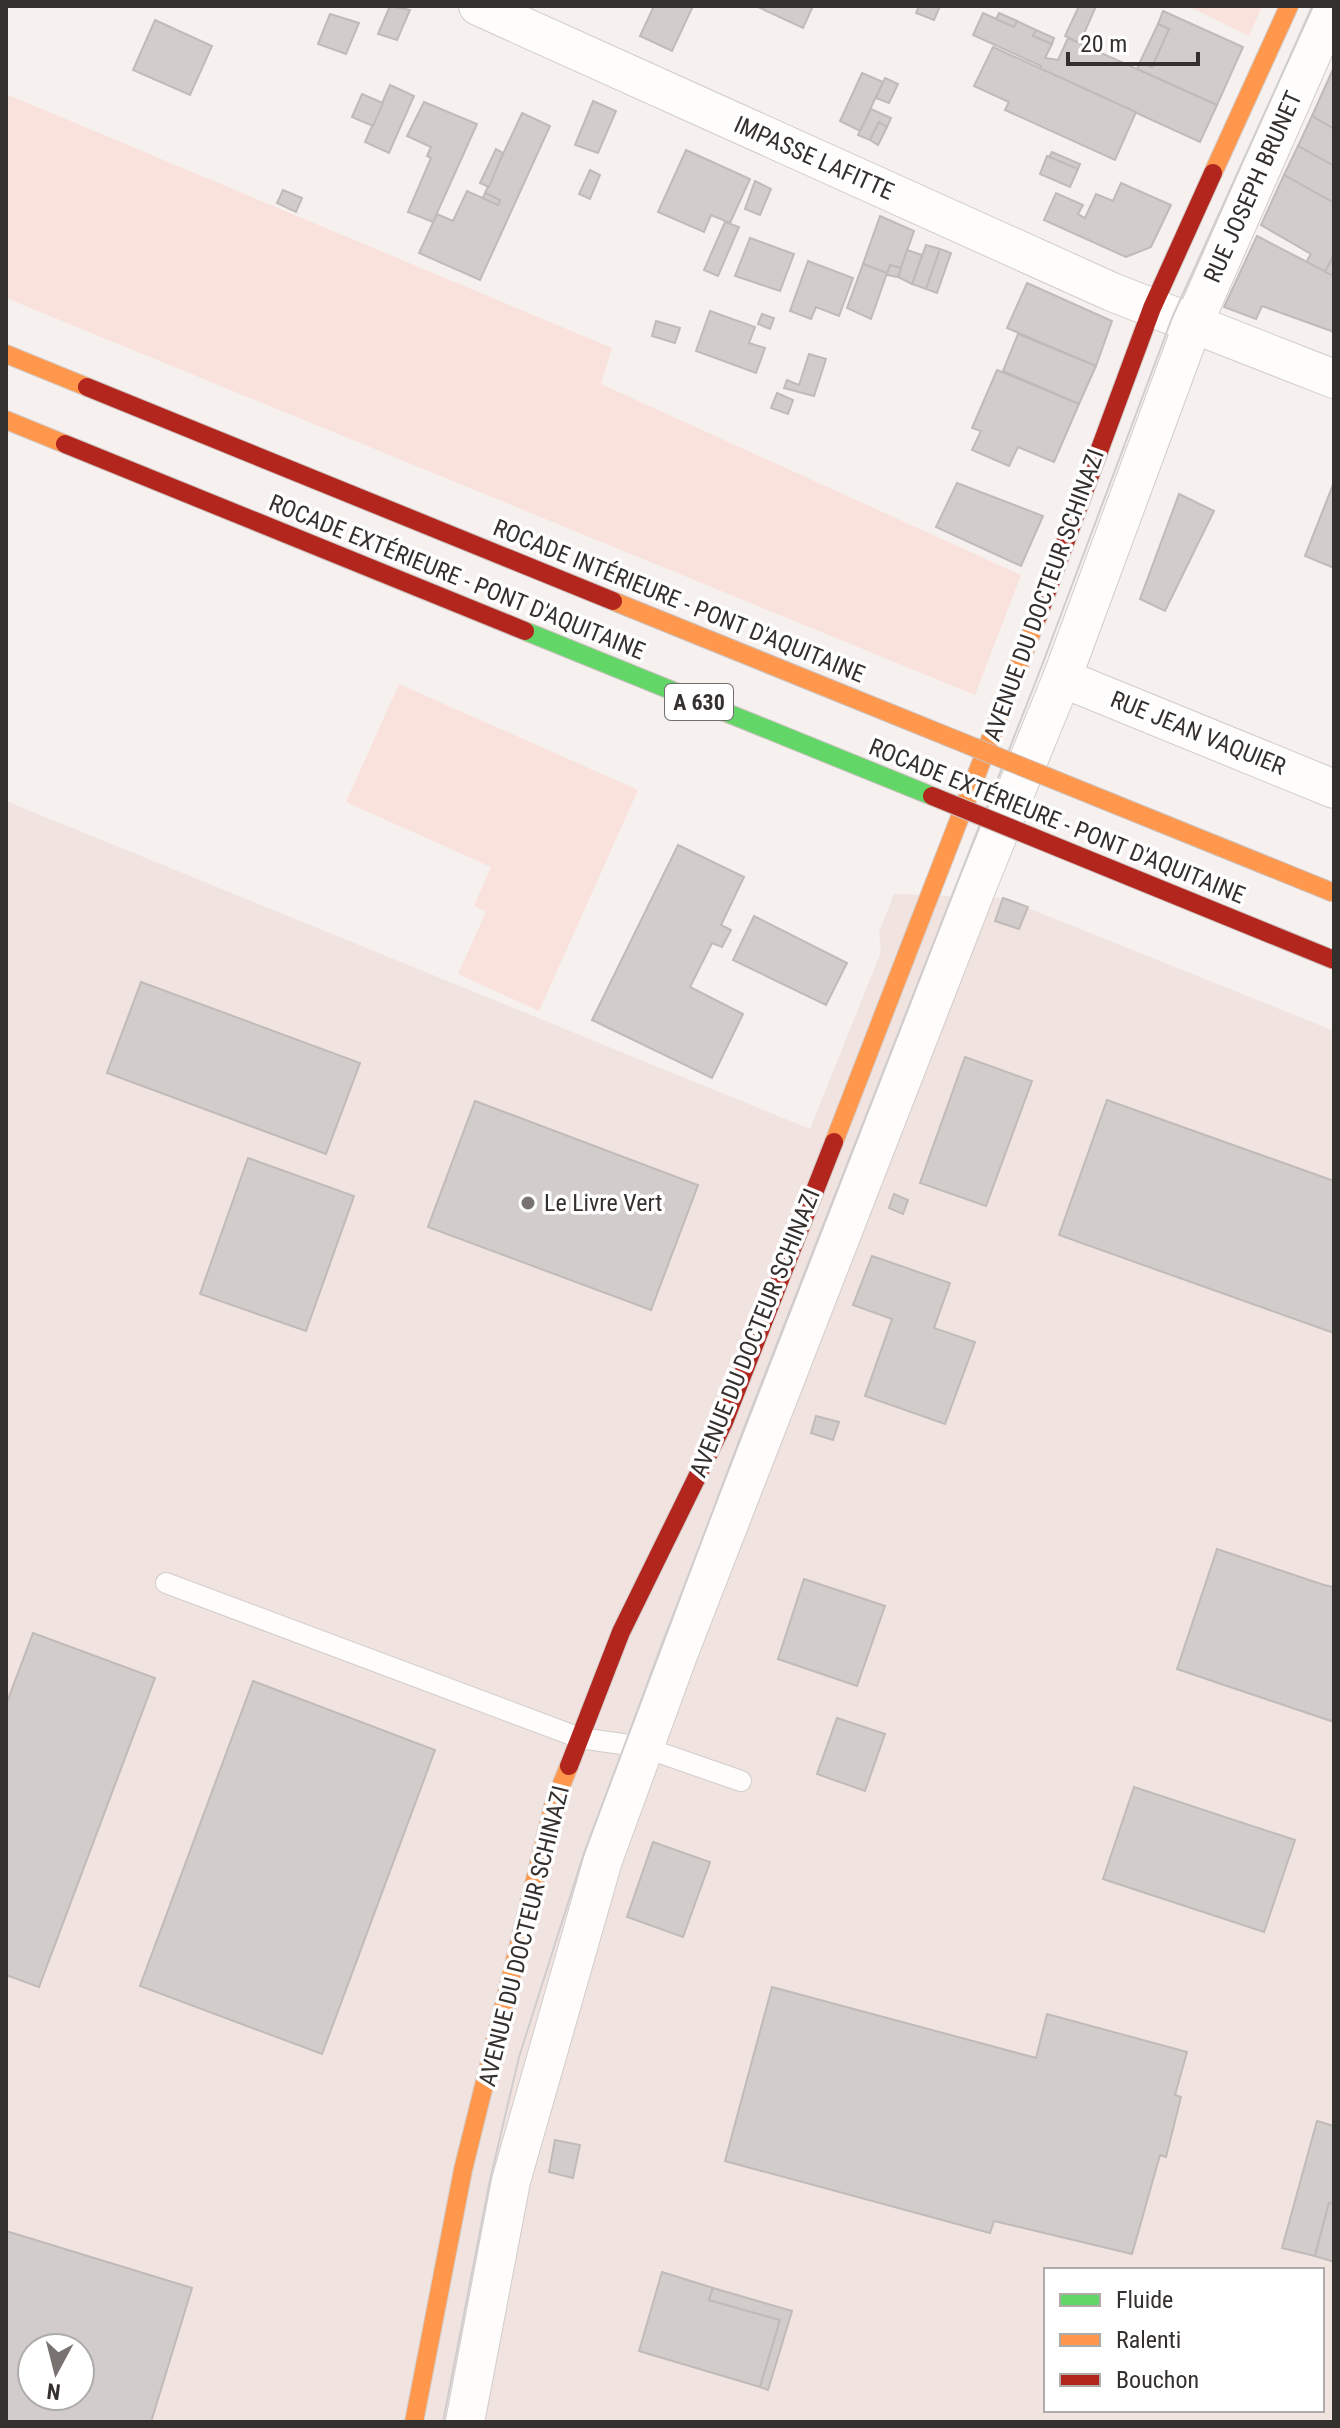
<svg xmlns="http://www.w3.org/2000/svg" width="1340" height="2428" viewBox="0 0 1340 2428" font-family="'Roboto Condensed',sans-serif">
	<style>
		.built { fill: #f1e3df; fill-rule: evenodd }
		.green { fill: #f9e2dc }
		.building { fill: #d2cdcb; stroke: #c0bbb9; stroke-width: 2; fill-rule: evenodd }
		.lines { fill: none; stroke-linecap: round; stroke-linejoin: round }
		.lane-casing { stroke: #d1cdcb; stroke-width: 22 }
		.street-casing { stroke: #d1cdcb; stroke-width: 40 }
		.slow-casing { stroke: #d1cdcb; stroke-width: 20 }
		.jam-casing { stroke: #d1cdcb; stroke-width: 20 }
		.lane { stroke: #fefdfc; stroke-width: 20 }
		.street { stroke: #fefdfc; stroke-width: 38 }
		.slow { stroke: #ff974d; stroke-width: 18 }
		.jam { stroke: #b3261e; stroke-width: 18 }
		.tram { stroke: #cfcdcd; stroke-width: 2 }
		.fast-bridge-casing { stroke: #cac2bf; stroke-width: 20; stroke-linecap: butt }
		.slow-bridge-casing { stroke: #cac2bf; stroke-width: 20; stroke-linecap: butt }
		.jam-bridge-casing { stroke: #cac2bf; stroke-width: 20; stroke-linecap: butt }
		.fast-bridge { stroke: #63d668; stroke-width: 18 }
		.slow-bridge { stroke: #ff974d; stroke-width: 18 }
		.jam-bridge { stroke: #b3261e; stroke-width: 18 }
		.poi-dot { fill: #787371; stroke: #fff; stroke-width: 3 }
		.labels { text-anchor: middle; stroke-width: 7; stroke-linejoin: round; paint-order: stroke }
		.shield { fill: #fff; stroke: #716e6d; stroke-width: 2 }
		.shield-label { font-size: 22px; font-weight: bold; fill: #34302e }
		.street-label { font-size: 24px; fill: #34302e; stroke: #fff }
		.poi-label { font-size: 24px; fill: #34302e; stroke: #fff; text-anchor: start }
	</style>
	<rect width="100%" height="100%" fill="#f6f0ee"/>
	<path class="built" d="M6,801L810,1129L881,952L879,932L894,894L1003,898L1334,1031V2422H6ZM1046,2270H1322V2410H1046ZM32,2348H80V2396H32Z"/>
	<g class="green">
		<polygon points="1188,6 1262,6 1249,36"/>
		<polygon points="6,94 612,348 601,384 1021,575 975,695 6,298"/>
		<polygon points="399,684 638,790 539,1011 458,974 486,912 474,906 491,867 346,802"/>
	</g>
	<g class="building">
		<polygon points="390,6 410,10 397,40 378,34"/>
		<polygon points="654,6 693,6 672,51 640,36"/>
		<polygon points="756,6 813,6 803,28"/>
		<polygon points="919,6 940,6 934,20 916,13"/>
		<polygon points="1079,6 1096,6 1080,43 1065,36"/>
		<polygon points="1163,11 1243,47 1217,105 1137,69 1140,62 1152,67 1169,29 1158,24"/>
		<polygon points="983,13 1014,27 1017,21 1036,30 1033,36 1052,44 1045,58 1058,60 1068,38 1217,105 1200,142 1040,69 1041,66 973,35"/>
		<polygon points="999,13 1017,21 1014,27 996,19"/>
		<polygon points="330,14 359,23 346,54 318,44"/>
		<polygon points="155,20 212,46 190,95 133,70"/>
		<polygon points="1158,24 1169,29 1152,67 1140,62"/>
		<polygon points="1036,30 1054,38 1052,44 1033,36"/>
		<polygon points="993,47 1136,112 1115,160 1005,110 1009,102 974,86"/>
		<polygon points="1334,67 1334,129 1312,116"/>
		<polygon points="862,73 883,82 860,131 840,121"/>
		<polygon points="885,78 898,84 889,103 876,98"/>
		<polygon points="390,85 414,96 389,153 365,142"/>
		<polygon points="362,94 383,103 373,126 352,117"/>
		<polygon points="593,101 616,111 598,153 575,145"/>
		<polygon points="424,102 477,124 433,222 408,212 431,158 427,156 431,147 407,136"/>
		<polygon points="871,109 891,118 887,127 879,122 870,140 858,135"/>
		<polygon points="522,113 550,126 480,280 419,253 437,214 453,221 467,191 498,205 500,200 485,193"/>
		<polygon points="1312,116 1334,129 1334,166 1298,146"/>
		<polygon points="879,122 887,127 878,145 870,140"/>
		<polygon points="1298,146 1334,166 1334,203 1284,175"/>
		<polygon points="496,149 503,153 489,187 480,183"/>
		<polygon points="686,150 750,179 730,223 711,215 704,232 658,212"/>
		<polygon points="1052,152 1080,164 1078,169 1049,157"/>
		<polygon points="1047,156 1078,169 1070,187 1040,174"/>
		<polygon points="590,170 600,175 590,199 579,194"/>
		<polygon points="1284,175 1334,203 1334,255 1325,272 1306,262 1311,254 1261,225"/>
		<polygon points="755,181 771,189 760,215 745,209"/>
		<polygon points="1121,183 1171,205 1151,247 1126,257 1044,220 1056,193 1083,205 1078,214 1085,218 1096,194 1113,201"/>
		<polygon points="283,190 302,198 296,212 277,203"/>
		<polygon points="485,193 500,200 498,205 483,198"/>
		<polygon points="880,216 914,231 901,268 890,265 887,273 863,264"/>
		<polygon points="725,222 739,227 718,276 704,270"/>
		<polygon points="1257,236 1334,276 1334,332 1262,306 1256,319 1224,307"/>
		<polygon points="750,238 794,254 780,291 735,276"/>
		<polygon points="926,245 940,249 926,289 912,284"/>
		<polygon points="940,249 951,253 937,293 926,289"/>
		<polygon points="907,250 922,255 912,284 898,277"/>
		<polygon points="1334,255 1334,276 1325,272"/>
		<polygon points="808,261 853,278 839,316 816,307 811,319 790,311"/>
		<polygon points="863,264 887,273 871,319 847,308"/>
		<polygon points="890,265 901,268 898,277 887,275"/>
		<polygon points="1027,283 1112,321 1096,366 1007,328"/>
		<polygon points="710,311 755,327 749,343 765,348 756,373 696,351"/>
		<polygon points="762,314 774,318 770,329 758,324"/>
		<polygon points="656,321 680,328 675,343 652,336"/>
		<polygon points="1018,334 1096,366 1079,404 1003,371"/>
		<polygon points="809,354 826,359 814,396 784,388 787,380 799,385"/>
		<polygon points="997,370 1079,404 1054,462 1018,447 1009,466 972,450 981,431 972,428"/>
		<polygon points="777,393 793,400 788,414 771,408"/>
		<polygon points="1334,482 1334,568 1305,556"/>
		<polygon points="957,483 1043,516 1021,566 936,527"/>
		<polygon points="1179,494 1214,511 1165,611 1140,599"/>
		<polygon points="678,845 744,877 721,925 731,930 722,947 712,943 690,987 743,1014 712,1078 592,1020"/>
		<polygon points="1003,898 1028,907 1019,929 995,921"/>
		<polygon points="754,916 847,963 826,1005 733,960"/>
		<polygon points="141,982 360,1063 326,1154 107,1073"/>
		<polygon points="965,1057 1032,1081 986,1206 920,1183"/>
		<polygon points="1107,1100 1334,1181 1334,1333 1059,1235"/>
		<polygon points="475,1101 698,1185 651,1310 428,1227"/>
		<polygon points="248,1158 354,1196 306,1331 200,1294"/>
		<polygon points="894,1194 908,1200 903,1214 889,1208"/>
		<polygon points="872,1256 950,1283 934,1328 975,1342 945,1424 865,1396 892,1319 853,1305"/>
		<polygon points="816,1416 839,1422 833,1440 811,1433"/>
		<polygon points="1217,1549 1324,1585 1333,1587 1334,1584 1334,1722 1177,1669"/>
		<polygon points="804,1579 885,1606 857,1686 778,1659"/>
		<polygon points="33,1633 155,1678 39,1987 6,1975 6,1705"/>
		<polygon points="253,1681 435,1750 322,2054 140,1986"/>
		<polygon points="837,1718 885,1734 865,1791 817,1774"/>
		<polygon points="1134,1787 1295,1840 1264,1932 1103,1879"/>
		<polygon points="653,1842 710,1862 683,1937 627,1917"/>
		<polygon points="772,1987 1036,2058 1047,2014 1187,2052 1175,2095 1181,2097 1166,2157 1160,2155 1132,2254 994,2221 990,2233 725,2161"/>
		<polygon points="1317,2121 1334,2126 1334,2204 1329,2203 1315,2256 1282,2248"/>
		<polygon points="555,2140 580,2145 573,2178 549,2172"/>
		<polygon points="1329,2203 1334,2204 1334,2262 1315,2256"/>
		<path d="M6,2231L192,2288L151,2422H6ZM32,2348H80V2396H32Z"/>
		<polygon points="662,2272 713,2288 709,2300 780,2320 760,2387 639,2351"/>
		<polygon points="713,2288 792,2311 768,2390 760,2387 780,2320 709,2300"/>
	</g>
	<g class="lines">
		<g class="lane-casing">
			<polyline id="lane" points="166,1583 580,1738 643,1747 741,1781"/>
		</g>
		<g class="street-casing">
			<g id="street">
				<polyline points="478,6 1112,292 1334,379"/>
				<polyline points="1062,678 1334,789"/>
				<polyline points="465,2422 511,2181 603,1860 678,1655 978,884 1062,678 1193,324 1333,6"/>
			</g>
		</g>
		<g class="slow-casing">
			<g id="slow">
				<polyline points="1213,173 1289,6"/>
				<polyline points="6,354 87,387"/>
				<polyline points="6,420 65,444"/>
				<polyline points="834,1142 1038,616"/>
				<polyline points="414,2422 463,2170 554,1803 569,1766"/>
			</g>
		</g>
		<g class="jam-casing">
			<g id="jam">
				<polyline points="1038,616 1152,308 1213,173"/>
				<polyline points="569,1766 621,1632 724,1422 834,1142"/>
			</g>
		</g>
		<use href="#lane" class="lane"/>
		<use href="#street" class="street"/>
		<use href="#slow" class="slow"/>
		<use href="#jam" class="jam"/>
		<polyline class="tram" points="443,2422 490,2180 519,2057 584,1853 744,1428 1041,668 1172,318 1313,6"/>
		<g class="fast-bridge-casing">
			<polyline id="fast-bridge" points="525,631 932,796"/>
		</g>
		<g class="slow-bridge-casing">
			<polyline id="slow-bridge" points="613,601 1334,893"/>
		</g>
		<g class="jam-bridge-casing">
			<g id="jam-bridge">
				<polyline points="87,387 613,601"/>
				<polyline points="65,444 525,631"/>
				<polyline points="932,796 1334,960"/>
			</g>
		</g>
		<use href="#fast-bridge" class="fast-bridge"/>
		<use href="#slow-bridge" class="slow-bridge"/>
		<use href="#jam-bridge" class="jam-bridge"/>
	</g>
	<circle class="poi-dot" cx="528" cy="1203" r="8"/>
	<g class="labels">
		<rect class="shield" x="665" y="684" width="68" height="36" rx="6"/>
		<g class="shield-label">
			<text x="699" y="710">A 630</text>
		</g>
		<g class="street-label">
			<text transform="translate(814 158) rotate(24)" y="8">IMPASSE LAFITTE</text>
			<text transform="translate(1253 187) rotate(-66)" y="8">RUE JOSEPH BRUNET</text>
			<text transform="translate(457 577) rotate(22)" y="8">ROCADE EXTÉRIEURE - PONT D'AQUITAINE</text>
			<text transform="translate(1044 595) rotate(-70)" y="8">AVENUE DU DOCTEUR SCHINAZI</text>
			<text transform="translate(679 601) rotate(22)" y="8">ROCADE INTÉRIEURE - PONT D'AQUITAINE</text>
			<text transform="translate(1198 733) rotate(22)" y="8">RUE JEAN VAQUIER</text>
			<text transform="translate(1057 821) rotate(22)" y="8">ROCADE EXTÉRIEURE - PONT D'AQUITAINE</text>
			<text transform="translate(755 1333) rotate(-68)" y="8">AVENUE DU DOCTEUR SCHINAZI</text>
			<text transform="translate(524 1936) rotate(-76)" y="8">AVENUE DU DOCTEUR SCHINAZI</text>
		</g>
		<g class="poi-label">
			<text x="544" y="1211">Le Livre Vert</text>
		</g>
	</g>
	<rect width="1340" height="2428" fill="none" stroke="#34302e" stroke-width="16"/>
	<rect x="1044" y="2268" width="280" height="144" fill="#ffffff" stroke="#aeacab" stroke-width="2"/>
	<rect x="1060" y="2294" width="40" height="12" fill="#63d668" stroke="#aeacab" stroke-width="2"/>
	<text x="1116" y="2308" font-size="24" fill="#34302e">Fluide</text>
	<rect x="1060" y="2334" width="40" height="12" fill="#ff974d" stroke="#aeacab" stroke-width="2"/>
	<text x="1116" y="2348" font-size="24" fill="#34302e">Ralenti</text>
	<rect x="1060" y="2374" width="40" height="12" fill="#b3261e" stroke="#aeacab" stroke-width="2"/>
	<text x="1116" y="2388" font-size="24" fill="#34302e">Bouchon</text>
	<g transform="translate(56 2372) rotate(187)"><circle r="38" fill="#ffffff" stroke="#aeacab" stroke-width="2"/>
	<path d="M0-6L14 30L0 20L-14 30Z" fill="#787371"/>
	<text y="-12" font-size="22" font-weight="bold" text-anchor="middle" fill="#34302e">N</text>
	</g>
	<path d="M1068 52v12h130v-12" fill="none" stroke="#34302e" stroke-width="4"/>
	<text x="1080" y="52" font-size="24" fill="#34302e" stroke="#ffffff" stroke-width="6" paint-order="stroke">20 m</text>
</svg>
